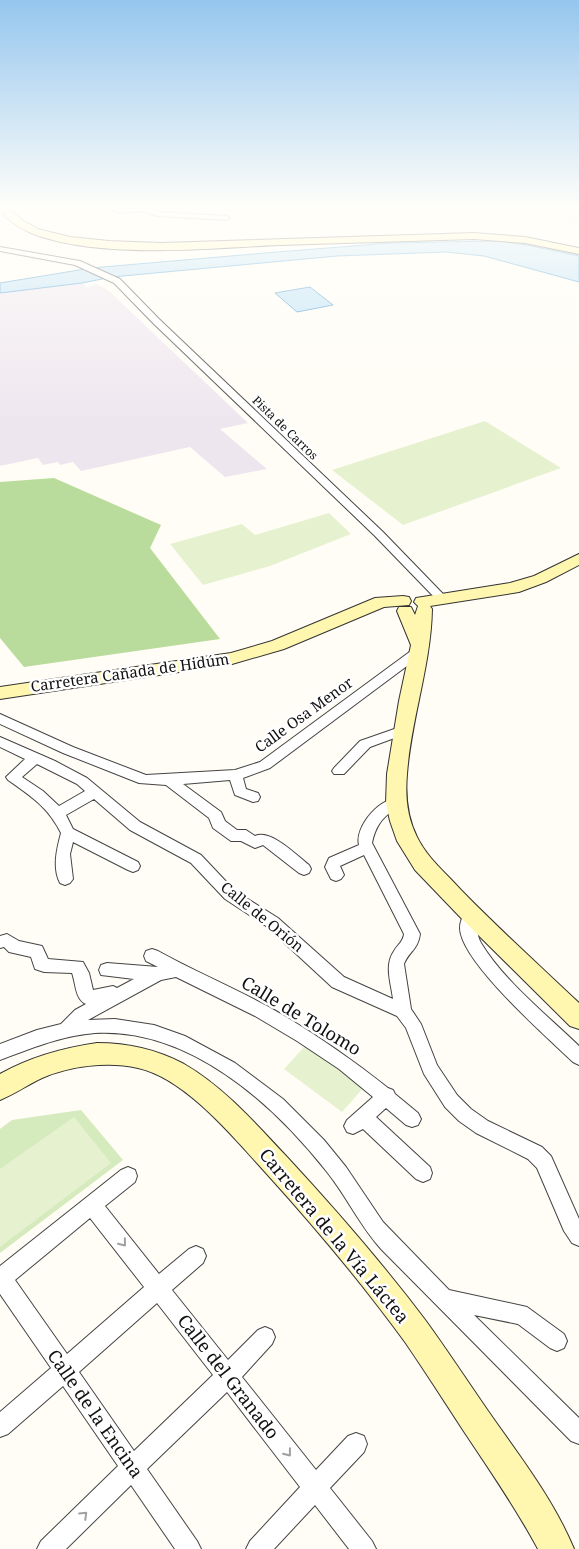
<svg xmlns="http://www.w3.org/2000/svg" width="579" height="1549" viewBox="0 0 579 1549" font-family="'Noto Serif',serif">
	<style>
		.industrial { fill: #eee6ef }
		.farmland { fill: #f6f3d4 }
		.green { fill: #d5ebbd }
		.forest { fill: #b9dc9c }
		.pitch { fill: #e6f2cf }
		.water { fill: #b9e0f7; stroke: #3f96cf }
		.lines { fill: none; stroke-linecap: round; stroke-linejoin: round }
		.street-casing { stroke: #444; stroke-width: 2 }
		.secondary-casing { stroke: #333; stroke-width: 2 }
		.street { fill: #fff; fill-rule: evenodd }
		.secondary { fill: #fff6b0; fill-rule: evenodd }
		.secondary-bridge-casing { stroke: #333; stroke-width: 12; stroke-linecap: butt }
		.secondary-bridge { stroke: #fff6b0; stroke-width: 11 }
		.oneway { stroke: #a0a0a0 }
		.labels { text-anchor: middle; stroke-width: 5; stroke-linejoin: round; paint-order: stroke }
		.far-street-label { font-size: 12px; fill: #111; stroke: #fff }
		.street-label { font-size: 15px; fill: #111; stroke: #fff }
		.near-street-label { font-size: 18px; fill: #111; stroke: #fff }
	</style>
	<rect width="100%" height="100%" fill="#fffdf5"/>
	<polygon class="industrial" points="83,283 86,286 85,288 97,284 109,291 248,423 220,429 267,469 225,477 190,447 81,471 73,462 60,465 58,462 43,465 38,458 0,466 0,293"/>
	<polygon class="farmland" points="573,206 579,206 579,225 549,211"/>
	<polygon class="green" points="81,1110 123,1160 0,1253 0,1129 12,1120"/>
	<polygon class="forest" points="54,478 161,525 150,548 220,639 24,667 0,638 0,482"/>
	<g class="pitch">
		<polygon points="485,421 561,468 403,525 332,470"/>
		<polygon points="329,513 351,534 270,566 203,585 170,544 242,524 255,535"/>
		<polygon points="306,1045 365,1086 342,1112 284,1069"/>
		<polygon points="74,1117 111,1163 0,1247 0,1169"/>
	</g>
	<g class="water">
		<polygon points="498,241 527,245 579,256 579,282 484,256 446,252 337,256 112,277 82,283 0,293 0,283 91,268 277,252 390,243"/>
		<polygon points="310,287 333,305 297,312 275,293"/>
	</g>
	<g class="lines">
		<g class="street-casing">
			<g id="street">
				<polygon points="101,206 111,206 120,209 152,206 155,208 152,210 159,212 227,216 230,218 227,220 158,216 142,211 120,213"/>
				<polygon points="0,247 80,261 120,279 159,319 383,532 445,596 447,598 445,600 437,600 375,536 153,323 114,283 75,265 0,251"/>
				<path d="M419,647L423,648L425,651L423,654L270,768L243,778L246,789L258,793L260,797L258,801L253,802L235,795L230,780L183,784L221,812L225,821L237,830H246L255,836C271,829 296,855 309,865L311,869L309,873L304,875L299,873L263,845L255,848L241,841H231L213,828L209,818L166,785L139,783L63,753L0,724V714L73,747L146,775L235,770L260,762L415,648Z"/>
				<polygon points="403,726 408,727 410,730 408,733 370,747 344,774 334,774 332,771 334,768 360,741"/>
				<path d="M0,737L55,761L87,778L140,822L201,855L235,891L278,918L344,977L393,999C391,983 384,965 394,951C398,944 403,942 404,934L364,855L340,866L344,875L341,879L336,881L331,879L325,867L329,858L359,845C354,827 382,794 401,799L403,803C401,807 398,808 394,810C381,818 375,828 372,843L420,934C418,950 409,951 404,964L411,1009L421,1024L437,1065L457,1095L471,1109L488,1121L542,1147L551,1156L579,1219V1246L572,1243L564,1231L537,1168L528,1159L476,1133L459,1121L445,1107L424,1074L406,1028L397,1016L332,987L266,926L225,899L191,863L130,830L94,799L66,815L73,829L138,862L140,866L138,870L133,872L128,870L73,842L70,854L73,879L70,883L65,885L60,883C52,868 57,848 61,833C48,807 32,797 8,780L6,777L25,759L0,747ZM37,764L77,784L85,791L59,806L43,791L22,777Z"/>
				<path d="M471,908L476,910C482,919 473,929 481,943C504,981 547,1015 579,1046V1065L573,1062C548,1038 460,961 460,928C460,922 463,915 466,910Z"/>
				<path d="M7,934L19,941L42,946L48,959L83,962L89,973L93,990L113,986L117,988L134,979L101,975L99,970L101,965L107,963L158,967L146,961L144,956L146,951L152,949L158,951C194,971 232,987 267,1006C310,1030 350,1058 388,1088L393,1090L395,1094L418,1113L421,1119L418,1125L412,1127L406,1125L386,1108L376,1117L430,1167L432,1173L430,1179L423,1182L416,1179L363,1129L353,1134L347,1132L344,1126L347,1120L373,1097L339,1069L297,1041L255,1016L176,977L161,980L88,1020L115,1019L154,1025L185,1036L235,1063L283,1099L324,1140L346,1167L383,1222L449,1290L527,1307L564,1334L567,1341L564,1348L557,1351L550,1348L518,1324L474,1315L579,1418V1444L571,1441L381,1249C360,1226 347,1197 327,1172C272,1102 189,1028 95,1033C60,1036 32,1048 0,1060V1044L37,1030L61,1024L75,1010L86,1004C75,999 76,984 72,973L44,972L35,969L31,957L9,952L4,947L0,948V936Z"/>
				<path d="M128,1167L135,1170L137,1176L135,1182L105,1206L159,1274L189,1249L196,1246L203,1249L206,1256L203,1263L172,1290L228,1360L258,1330L265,1327L272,1330L275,1337L272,1344L242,1377L316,1470L348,1436L356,1433L364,1436L367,1444L364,1452L330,1488L372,1541L376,1549H349L315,1505L274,1549H246L250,1541L300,1487L227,1392L147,1469L197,1541L201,1549H175L131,1485L66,1549H37L41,1541L118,1466L63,1386L8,1434L0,1437V1412L51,1368L0,1294V1266L121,1170ZM90,1218L144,1287L67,1354L15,1280ZM157,1303L213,1375L134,1451L79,1372Z"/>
			</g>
		</g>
		<g class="secondary-casing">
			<g id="secondary">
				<path d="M0,206H5L22,220L38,229L70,237L109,241L161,243L474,233L525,237L579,248V254L525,243L474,239C409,241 345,243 280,245C208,248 99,260 31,233C19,228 10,221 0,212Z"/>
				<path d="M579,554V565L546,582L519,592L430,606L432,609C431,665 411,719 407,774C405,797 407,817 417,837C427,858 446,873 461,890C499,929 540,966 579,1003V1029L570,1026L463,920L415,870L397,841L390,821L386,803L387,774L399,701L411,645L397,611L399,607H411L415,615L418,606L414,602L416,598L510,583L534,576Z"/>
				<polygon points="403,596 409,597 411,601 409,605 384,607 284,649 232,664 0,699 0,687 231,653 272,641 375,598"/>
				<path d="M97,1043C128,1043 156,1049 184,1064C224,1087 256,1124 287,1157C336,1210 383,1264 426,1321C447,1350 466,1379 486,1408C517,1453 553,1498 574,1549H538C516,1508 489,1469 463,1430C444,1401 425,1371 405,1342C362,1283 315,1227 266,1173C234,1138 185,1078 138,1068C107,1061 70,1066 42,1078C27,1085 15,1094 0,1100V1074C30,1057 63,1048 97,1043Z"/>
			</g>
		</g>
		<use href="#street" class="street"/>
		<use href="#secondary" class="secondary"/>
		<g class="secondary-bridge-casing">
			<polyline id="secondary-bridge" points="0,208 8,206"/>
		</g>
		<use href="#secondary-bridge" class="secondary-bridge"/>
	</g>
	<defs><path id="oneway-chevron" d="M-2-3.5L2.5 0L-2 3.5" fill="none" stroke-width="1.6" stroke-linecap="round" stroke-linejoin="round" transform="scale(1.25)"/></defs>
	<g class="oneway">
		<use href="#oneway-chevron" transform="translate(123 1243) rotate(52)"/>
		<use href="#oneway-chevron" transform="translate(288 1453) rotate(52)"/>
		<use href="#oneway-chevron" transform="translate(84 1515) rotate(-44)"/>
	</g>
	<linearGradient id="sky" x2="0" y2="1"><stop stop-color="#95c6ee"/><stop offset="0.49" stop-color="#fffefa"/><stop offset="1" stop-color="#fffefa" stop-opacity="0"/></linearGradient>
	<rect width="579" height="423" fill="url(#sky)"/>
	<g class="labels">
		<g class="far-street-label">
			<text transform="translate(285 428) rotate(44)" y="4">Pista de Carros</text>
		</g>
		<g class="street-label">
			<text transform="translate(130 673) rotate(-8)" y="5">Carretera Cañada de Hidúm</text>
			<text transform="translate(304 715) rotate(-36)" y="5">Calle Osa Menor</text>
			<text transform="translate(262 917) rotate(39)" y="5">Calle de Orión</text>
		</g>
		<g class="near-street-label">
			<text transform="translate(301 1016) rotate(31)" y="6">Calle de Tolomo</text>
			<text transform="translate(334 1236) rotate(50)" y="6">Carretera de la Vía Láctea</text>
			<text transform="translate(228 1377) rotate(52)" y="6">Calle del Granado</text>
			<text transform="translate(95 1414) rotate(55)" y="6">Calle de la Encina</text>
		</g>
	</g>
</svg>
